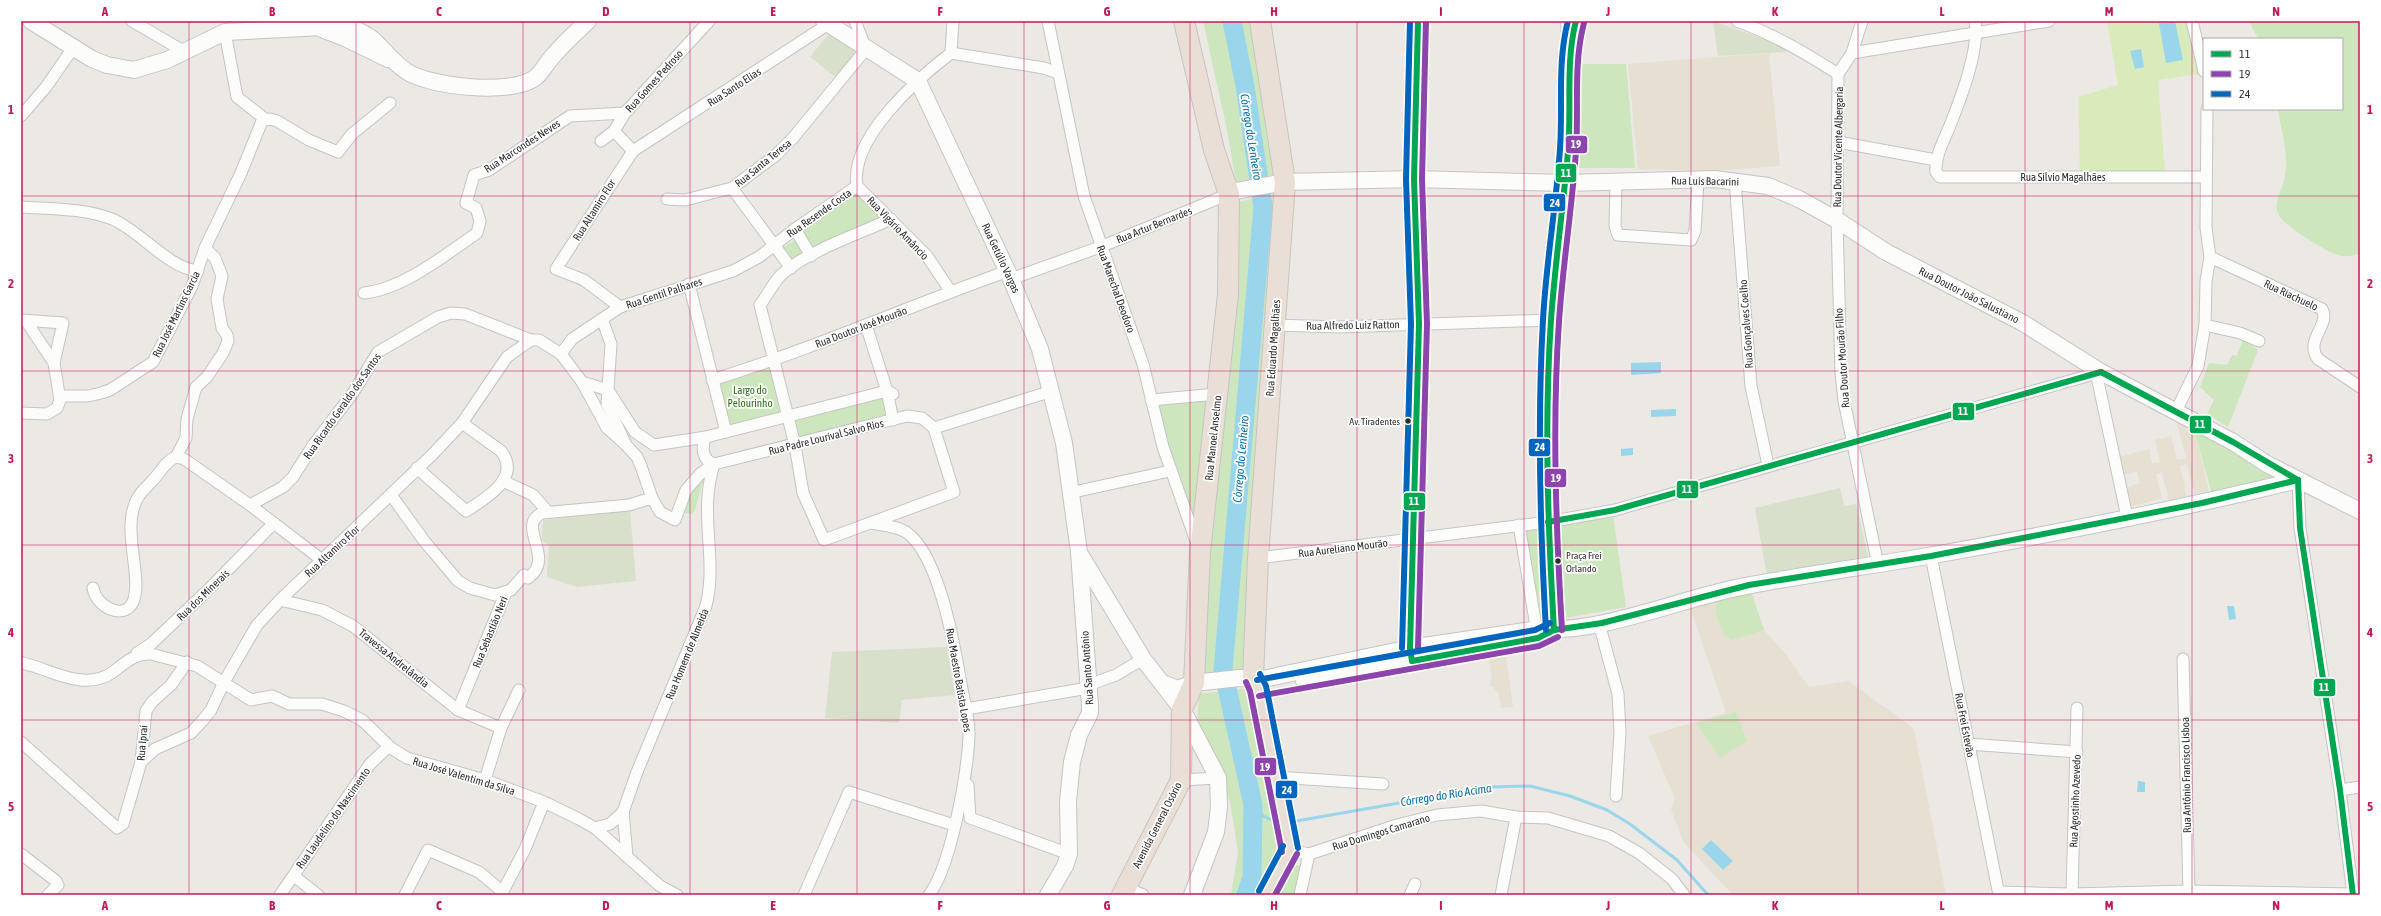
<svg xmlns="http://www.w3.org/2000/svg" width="2381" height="916" viewBox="0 0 2381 916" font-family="'Asap Condensed',sans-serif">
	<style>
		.education { fill: #e6e0d3 }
		.green { fill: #cee6be }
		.cemetery { fill: #d8e0cc }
		.pitch { fill: #d9eabb }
		.water { fill: #99d6ec }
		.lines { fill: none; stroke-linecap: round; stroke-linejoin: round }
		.stream { stroke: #99d6ec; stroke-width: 3 }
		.river { stroke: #99d6ec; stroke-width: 19 }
		.street-casing { stroke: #c5c4c5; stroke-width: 13 }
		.secondary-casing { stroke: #c5c4c5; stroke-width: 18 }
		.highway-casing { stroke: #c6c5c4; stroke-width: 22 }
		.street { stroke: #fcfcfb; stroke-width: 11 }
		.secondary { stroke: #fcfcfb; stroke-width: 16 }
		.highway { stroke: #eadfd6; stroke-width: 20 }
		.bus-1-casing { stroke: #fff; stroke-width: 9 }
		.bus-2-casing { stroke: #fff; stroke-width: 9 }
		.bus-3-casing { stroke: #fff; stroke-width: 9 }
		.bus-1 { stroke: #00a651; stroke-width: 6 }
		.bus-2 { stroke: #8e44ad; stroke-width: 6 }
		.bus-3 { stroke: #0065bd; stroke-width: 6 }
		.grid { fill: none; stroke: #c2185b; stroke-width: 1; stroke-opacity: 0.55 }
		.bus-dot { fill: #2e2e2e; stroke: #fff; stroke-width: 1.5 }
		.labels { text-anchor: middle; stroke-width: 3.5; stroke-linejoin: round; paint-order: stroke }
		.bus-label { font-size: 10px; fill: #2e2e2e; stroke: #fff; text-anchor: end }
		.street-label { font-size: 11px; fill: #2e2e2e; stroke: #fff }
		.park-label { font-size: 11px; fill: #2c6e1b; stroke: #fff }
		.water-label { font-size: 12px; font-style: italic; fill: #0d6fa3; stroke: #fff }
		.line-badge { stroke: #fff; stroke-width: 1.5 }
		.badge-label { font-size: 11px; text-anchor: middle; font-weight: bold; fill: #fff }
		.neatline { fill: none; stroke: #c2185b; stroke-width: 1.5 }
		.grid-label { font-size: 13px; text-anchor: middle; font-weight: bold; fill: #c2185b }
	</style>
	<rect width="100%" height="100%" fill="#ece8e4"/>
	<g class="education">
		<polygon points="1769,53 1780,166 1712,171 1638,169 1628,64"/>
		<polygon points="2176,420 2194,428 2209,491 2195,495 2187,464 2180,466 2187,497 2169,501 2162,472 2156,474 2162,498 2130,507 2125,488 2140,483 2137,471 2123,475 2119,457 2149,449 2152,463 2160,462 2155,440 2171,436 2177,460 2186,458"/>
		<polygon points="1750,588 1764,630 1784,652 1809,687 1849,681 1914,729 1946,895 1733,895 1684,843 1671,810 1675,799 1648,736 1726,713 1690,607"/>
		<polygon points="1505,649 1513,707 1501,708 1498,691 1494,691 1494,687 1491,687 1490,680 1492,680 1488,651"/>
	</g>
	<g class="green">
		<polygon points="1203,21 1254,21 1280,173 1236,183 1227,130"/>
		<path d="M2249,21H2360V254C2354,255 2347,257 2342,256C2330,255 2283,225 2278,214C2273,202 2283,189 2285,176C2289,155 2281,130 2278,109H2342V39H2258Z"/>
		<polygon points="1577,64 1626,64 1635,168 1574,168"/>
		<polygon points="857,192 883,217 814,252 799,228"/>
		<polygon points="1279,192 1246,673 1199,679 1239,202"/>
		<polygon points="797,239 806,254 790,264 780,249"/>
		<polygon points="2243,339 2258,350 2228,427 2207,414 2214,400 2200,387 2209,363 2227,365 2232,355 2237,356"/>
		<polygon points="772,366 783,412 729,426 718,380"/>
		<polygon points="882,394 888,414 798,438 793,419"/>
		<polygon points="1210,398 1198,538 1154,403"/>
		<polygon points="2194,430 2271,471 2273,477 2266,485 2212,494"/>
		<polygon points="705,474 695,510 692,514 684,513 683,510 690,495"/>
		<polygon points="1613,514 1626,607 1560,619 1553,526"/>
		<polygon points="1546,527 1549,620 1542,620 1523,530"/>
		<polygon points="1750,588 1764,630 1732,640 1725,636 1716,615 1716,596"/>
		<path d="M1248,688L1279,834C1278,856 1268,875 1259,895H1231L1238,852L1230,802L1197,726L1199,694Z"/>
		<polygon points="1736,712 1747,741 1720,758 1696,723"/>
		<polygon points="1293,864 1301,866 1295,895 1274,895"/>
	</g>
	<g class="cemetery">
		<polygon points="1713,21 1784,46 1786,52 1718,56"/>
		<polygon points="832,30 860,52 838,79 810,57"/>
		<polygon points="1840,488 1844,506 1856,504 1868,556 1767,577 1755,508"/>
		<polygon points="630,510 636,581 577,587 547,577 549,546 542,540 543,520"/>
		<polygon points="947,647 955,695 902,700 899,723 825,718 832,652"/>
	</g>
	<polygon class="pitch" points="2107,21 2189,21 2199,74 2158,80 2165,174 2080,173 2078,97 2118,85"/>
	<g class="water">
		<polygon points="2175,21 2183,60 2166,63 2159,23"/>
		<polygon points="2141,49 2144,67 2135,69 2130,51"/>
		<polygon points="1661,362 1661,373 1631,375 1631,363"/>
		<polygon points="1676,409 1676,416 1651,417 1651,410"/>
		<polygon points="1633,448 1633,455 1621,456 1621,449"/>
		<polygon points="2227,606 2234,606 2236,619 2229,620"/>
		<polygon points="2138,781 2145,782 2145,792 2137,792"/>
		<polygon points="1711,840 1733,861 1723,870 1702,849"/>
	</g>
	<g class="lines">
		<g class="stream">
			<polyline points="1253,805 1263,816 1278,823"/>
			<polyline points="1291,822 1490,787 1530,786 1570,796 1607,810 1630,824 1677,860 1708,895"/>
		</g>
		<polyline class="river" points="1232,21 1245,86 1263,207 1223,670 1253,805 1252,877 1246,895"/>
		<g class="street-casing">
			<g id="street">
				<polyline points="132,21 185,52"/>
				<polyline points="1048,21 1084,196 1143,364 1163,447 1197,544"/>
				<path d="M1737,21C1773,34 1806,53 1838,74"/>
				<path d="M1975,21C1980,50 1960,100 1949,128C1943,142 1935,157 1936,172L1940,177H2205"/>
				<polyline points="2192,21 2204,71"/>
				<polyline points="225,32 237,97 265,119"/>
				<polyline points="951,53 1044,68 1058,73"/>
				<polyline points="1852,53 2049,21"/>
				<polyline points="1838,74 1837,220 1841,373 1844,401 1878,565"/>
				<polyline points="1838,74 1852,53 1862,21"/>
				<polyline points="21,116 46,87 73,48"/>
				<polyline points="614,131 633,151"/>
				<polyline points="601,141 614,131 625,113 709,21"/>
				<polyline points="1838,142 1936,160"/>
				<polyline points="633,151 833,21"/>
				<polyline points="1735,181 1751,386 1768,465"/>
				<polyline points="1616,182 1615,226 1618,235 1691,240 1695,231 1698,180"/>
				<path d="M857,186C849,139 917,79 951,53L953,21"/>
				<polyline points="857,186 927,256 951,292"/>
				<polyline points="732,188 791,268"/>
				<polyline points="667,199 685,200 732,188 776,155 793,138 866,49 855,21"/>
				<path d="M21,207C50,209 84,208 112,219C141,231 166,267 198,271"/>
				<path d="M891,219C859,234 807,251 781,275C773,283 767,296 760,305L795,445L803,493L824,540L954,492L934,428"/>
				<polyline points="795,229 811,256"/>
				<path d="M2210,257L2322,309C2331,325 2304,340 2318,359L2360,387"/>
				<polyline points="1011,279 1100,247 1229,194"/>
				<polyline points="689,284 726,432"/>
				<path d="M364,293C403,289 445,255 477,233L480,221L476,208L466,203L474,175L489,170L570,116L625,113"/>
				<polyline points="620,307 584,280 556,269 633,151"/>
				<polyline points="602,319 611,344 607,404 626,445 637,457 641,466 652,498"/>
				<polyline points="22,320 63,323 54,363"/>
				<polyline points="866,325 887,391 893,420"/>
				<polyline points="1275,325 1339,327 1551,320"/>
				<polyline points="2205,325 2240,333 2259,341"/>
				<polyline points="561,354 572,339 620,307 733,271 759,257 795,229 857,186"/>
				<polyline points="2096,372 2127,517"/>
				<path d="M712,380C813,349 909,306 1008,271"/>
				<polyline points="582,382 607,428 626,445"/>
				<polyline points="60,396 88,396 101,393 110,390 153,362 192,286 205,248 241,173 262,121 270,119 277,121 309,140 338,152 352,134 390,103"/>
				<polyline points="1151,400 1217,394"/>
				<polyline points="21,413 47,414 57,408 60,400 54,363 26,321"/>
				<polyline points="2175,413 2198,366 2205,325 2206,281 2210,257 2206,228 2207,109"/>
				<polyline points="934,428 1052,391"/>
				<path d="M706,437C701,447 702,460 714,464"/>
				<polyline points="176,457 186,438 187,419 196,387 207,377 223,353 228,341 227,335 222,328 217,299 222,276 215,258 205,248"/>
				<path d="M417,468L466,511C485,499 522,478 501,451L462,423"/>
				<polyline points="2298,480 2300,528 2340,790 2353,895"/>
				<polyline points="503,481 533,495 548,512"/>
				<polyline points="1069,493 1170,471"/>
				<path d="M391,495L425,542L458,581L470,588L495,595L511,590L524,575L528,578C557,558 515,526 542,513L629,505L652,498L660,512L675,520L686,490L700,474L714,464L907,416L922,418L934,428"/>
				<polyline points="250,505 283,487 293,477 314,444 353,393 378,352 438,317 451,313 465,314 531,340 539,340 561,354 582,382 608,390 635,432 654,445 706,437 887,391 893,394"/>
				<path d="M871,523C882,525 897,526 906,532C940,555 955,650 962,689C965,705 970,722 969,737C967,775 951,866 929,895"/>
				<polyline points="1519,525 1538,638"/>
				<polyline points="1931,556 1999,895"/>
				<polyline points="1258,558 1548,522 1615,510 2101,372"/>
				<path d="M93,588C96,607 124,621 133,602C137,592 136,581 135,571C133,548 126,520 137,499C140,492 148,486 153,480C161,472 165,461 176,457L184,459L250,505L322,560"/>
				<polyline points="280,600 322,610 353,626 458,710 501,728"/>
				<polyline points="1599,623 1618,694 1620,732 1616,796"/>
				<polyline points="137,653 151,644 209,589 274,523"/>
				<polyline points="2183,659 2189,891"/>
				<path d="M21,662C27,665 35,666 42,669C64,677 91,688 113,672C125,663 135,653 151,654L197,666L251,700L272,696L289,704H322L344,711L362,720L391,748L407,758L485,780L544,802L579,819L595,828L660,886L677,895"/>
				<polyline points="966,709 1088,688 1091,684 1116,675 1143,659"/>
				<polyline points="458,710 506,592"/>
				<polyline points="21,742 117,828 123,824 141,762 146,711 152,702 171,685 187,662"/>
				<polyline points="1968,744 2077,752"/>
				<polyline points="141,762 155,749 191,733 203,720 211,710 224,682 257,625 280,600 432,455 462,423 507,357 531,340"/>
				<polyline points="1276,777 1383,784"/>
				<polyline points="485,780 501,728 519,690"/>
				<polyline points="1181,780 1218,778"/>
				<polyline points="968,785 970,818 1069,854"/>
				<polyline points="2340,790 2360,787"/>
				<path d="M623,812L637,772L706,606C718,558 698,515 714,464"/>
				<polyline points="595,828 610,824 623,812 627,856"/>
				<polyline points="1290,850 1309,854 1397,825 1437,815 1481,811 1516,817 1548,818 1609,836 1639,853 1672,879 1684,895"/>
				<polyline points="21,854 56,881 58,885 48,895"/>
				<polyline points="294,876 318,895"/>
				<polyline points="1125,887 1143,895"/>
				<polyline points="1999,892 2072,894 2189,891 2353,894"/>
				<polyline points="2072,894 2077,708"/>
				<polyline points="280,895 370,764 387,748 391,748"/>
				<polyline points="405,895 428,850 479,872 503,892"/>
				<polyline points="501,895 525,849 544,802"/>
				<polyline points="804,895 849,792 954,825"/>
				<polyline points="1300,895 1309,854"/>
				<polyline points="1410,895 1415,884"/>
				<polyline points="1501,895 1516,817"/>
			</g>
		</g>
		<g class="secondary-casing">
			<g id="secondary">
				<path d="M31,21L92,59L107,65L134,70L167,60L225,32L344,26C380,35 379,52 406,71C429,87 514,96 536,77C543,71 547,62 553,56C564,43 576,32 588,21"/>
				<polyline points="824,21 918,81 1011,279 1040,349 1064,443 1079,552 1090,706 1090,713 1079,735 1072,762 1068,801 1069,854 1065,866 1048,895"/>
				<polyline points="322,29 345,38 388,59"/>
				<polyline points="1229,194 1236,191 1285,182 1414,179 1566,183 1715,179 1768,186 1799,199 1837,220 1886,252 2023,323 2101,372 2233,442 2267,464 2360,511"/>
				<polyline points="1081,556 1143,659 1182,709 1218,778 1219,807 1216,832 1192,895"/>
				<path d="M1554,630C1548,527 1544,424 1551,321C1557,221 1577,122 1569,21"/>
				<polyline points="1412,661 1410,648 1419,324 1414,179 1418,21"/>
				<polyline points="1304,681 1491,647"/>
				<path d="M1165,684L1177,689L1194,683L1239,678L1263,679L1410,648L1538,629C1604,634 1685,596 1751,585C1810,574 1869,566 1928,556C2052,534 2176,510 2298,480"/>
			</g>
		</g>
		<g class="highway-casing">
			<g id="highway">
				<polyline points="1260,21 1285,182 1258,558 1253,678 1258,688 1290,850 1266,895"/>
				<polyline points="1122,895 1181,780 1182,709 1194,683 1200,552 1228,294 1229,194 1214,150 1184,21"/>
			</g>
		</g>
		<use href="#street" class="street"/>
		<use href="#secondary" class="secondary"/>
		<use href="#highway" class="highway"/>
		<g class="bus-1-casing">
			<g id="bus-1">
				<polyline points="2101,372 2233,442 2298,480"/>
				<polyline points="2298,480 2300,528 2340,790 2353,895"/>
				<polyline points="1548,522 1615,510 2101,372"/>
				<path d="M1554,630C1548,527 1544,424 1551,320C1555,264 1563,208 1568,152C1572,109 1565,63 1576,21"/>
				<polyline points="1412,661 1538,638 1554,630 1602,623 1749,585 1931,556 2202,503 2298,480"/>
				<polyline points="1412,661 1410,648 1419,324 1414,179 1418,21"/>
			</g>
		</g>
		<g class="bus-2-casing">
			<g id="bus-2">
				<path d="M1562,630C1556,527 1552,424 1559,321C1563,264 1572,208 1576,151C1579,109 1573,64 1584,23"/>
				<polyline points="1418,648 1427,324 1422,179 1426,21"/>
				<polyline points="1246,682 1250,691 1282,852"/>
				<polyline points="1259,696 1539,646 1558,637"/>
				<polyline points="1275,895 1297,854"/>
			</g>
		</g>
		<g class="bus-3-casing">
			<g id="bus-3">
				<path d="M1546,630C1540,527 1537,424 1543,320C1546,263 1556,207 1560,149C1563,107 1557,62 1568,21"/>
				<polyline points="1402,648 1411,324 1406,179 1410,21"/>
				<polyline points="1260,674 1266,686 1298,848"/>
				<polyline points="1257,680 1535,630 1550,623"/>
				<polyline points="1259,891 1283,846"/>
			</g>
		</g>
		<use href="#bus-1" class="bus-1"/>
		<use href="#bus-2" class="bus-2"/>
		<use href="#bus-3" class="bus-3"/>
	</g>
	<path class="grid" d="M189,21V895M356,21V895M523,21V895M690,21V895M857,21V895M1024,21V895M1190,21V895M1357,21V895M1524,21V895M1691,21V895M1858,21V895M2025,21V895M2192,21V895M21,196H2360M21,371H2360M21,545H2360M21,720H2360"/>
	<g class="bus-dot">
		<circle cx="1408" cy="421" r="3.5"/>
		<circle cx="1558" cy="561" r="3.5"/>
	</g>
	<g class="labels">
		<g class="bus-label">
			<text x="1400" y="425">Av. Tiradentes</text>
			<text x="1566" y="559" text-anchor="start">Praça Frei<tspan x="1566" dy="13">Orlando</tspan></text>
		</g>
		<g class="street-label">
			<text transform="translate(654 81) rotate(-48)" y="4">Rua Gomes Pedroso</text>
			<text transform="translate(734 87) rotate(-33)" y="4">Rua Santo Elias</text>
			<text transform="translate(522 146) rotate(-33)" y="4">Rua Marcondes Neves</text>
			<text transform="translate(1838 147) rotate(-89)" y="4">Rua Doutor Vicente Albergaria</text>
			<text transform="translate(763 163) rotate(-39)" y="4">Rua Santa Teresa</text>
			<text x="2063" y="181">Rua Sílvio Magalhães</text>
			<text transform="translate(1705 181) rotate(1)" y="4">Rua Luís Bacarini</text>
			<text transform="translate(594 210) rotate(-58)" y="4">Rua Altamiro Flor</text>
			<text transform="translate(819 213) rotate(-35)" y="4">Rua Resende Costa</text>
			<text transform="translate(1154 225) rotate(-22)" y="4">Rua Artur Bernardes</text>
			<text transform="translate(898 228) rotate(46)" y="4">Rua Vigário Amâncio</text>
			<text transform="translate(1001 258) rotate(65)" y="4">Rua Getúlio Vargas</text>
			<text transform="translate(1116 289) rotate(70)" y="4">Rua Marechal Deodoro</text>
			<text transform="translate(664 293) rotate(-18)" y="4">Rua Gentil Palhares</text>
			<text transform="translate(1969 295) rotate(27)" y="4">Rua Doutor João Salustiano</text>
			<text transform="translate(2291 295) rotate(25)" y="4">Rua Riachuelo</text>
			<text transform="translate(176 314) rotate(-64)" y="4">Rua José Martins Garcia</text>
			<text transform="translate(1746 324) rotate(-94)" y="4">Rua Gonçalves Coelho</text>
			<text transform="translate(1353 325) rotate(-1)" y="4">Rua Alfredo Luiz Ratton</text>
			<text transform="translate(861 327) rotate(-21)" y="4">Rua Doutor José Mourão</text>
			<text transform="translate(1273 348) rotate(-86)" y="4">Rua Eduardo Magalhães</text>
			<text transform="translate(1842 358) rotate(-94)" y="4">Rua Doutor Mourão Filho</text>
			<text transform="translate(342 406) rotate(-55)" y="4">Rua Ricardo Geraldo dos Santos</text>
			<text transform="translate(826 437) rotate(-14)" y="4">Rua Padre Lourival Salvo Rios</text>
			<text transform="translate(1213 438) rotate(-84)" y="4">Rua Manoel Anselmo</text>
			<text transform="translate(1343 548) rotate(-7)" y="4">Rua Aureliano Mourão</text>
			<text transform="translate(332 551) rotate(-43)" y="4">Rua Altamiro Flor</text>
			<text transform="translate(203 595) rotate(-44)" y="4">Rua dos Minerais</text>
			<text transform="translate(490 632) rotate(-68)" y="4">Rua Sebastião Neri</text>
			<text transform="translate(687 654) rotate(-68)" y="4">Rua Homem de Almeida</text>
			<text transform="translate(394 658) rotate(39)" y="4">Travessa Andrelândia</text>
			<text transform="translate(1087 668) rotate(-94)" y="4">Rua Santo Antônio</text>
			<text transform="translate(959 680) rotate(80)" y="4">Rua Maestro Batista Lopes</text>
			<text transform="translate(1965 725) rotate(79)" y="4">Rua Frei Estevão</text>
			<text transform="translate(142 743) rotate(-85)" y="4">Rua Ipraí</text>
			<text transform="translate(2186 775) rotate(-91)" y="4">Rua Antônio Francisco Lisboa</text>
			<text transform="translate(464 776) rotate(17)" y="4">Rua José Valentim da Silva</text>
			<text transform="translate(2075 801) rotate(-88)" y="4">Rua Agostinho Azevedo</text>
			<text transform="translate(333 818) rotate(-55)" y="4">Rua Laudelino do Nascimento</text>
			<text transform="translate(1157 825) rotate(-63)" y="4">Avenida General Osório</text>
			<text transform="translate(1381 832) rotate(-17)" y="4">Rua Domingos Camarano</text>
		</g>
		<g class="park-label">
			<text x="750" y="394">Largo do<tspan x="750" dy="13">Pelourinho</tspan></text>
		</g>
		<g class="water-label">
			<text transform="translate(1251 137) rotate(81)" y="4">Córrego do Lenheiro</text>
			<text transform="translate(1241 459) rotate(-85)" y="4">Córrego do Lenheiro</text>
			<text transform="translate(1446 795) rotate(-9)" y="4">Córrego do Rio Acima</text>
		</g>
	</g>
	<g class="line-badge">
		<rect x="1565" y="135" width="23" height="19" rx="4" fill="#8e44ad"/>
		<rect x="1555" y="163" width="22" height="20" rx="4" fill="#00a651"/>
		<rect x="1543" y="193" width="23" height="19" rx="4" fill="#0065bd"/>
		<rect x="1952" y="402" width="23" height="19" rx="4" fill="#00a651"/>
		<rect x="2189" y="415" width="23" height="19" rx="4" fill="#00a651"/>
		<rect x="1528" y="438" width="23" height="19" rx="4" fill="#0065bd"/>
		<rect x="1544" y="468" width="23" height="20" rx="4" fill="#8e44ad"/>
		<rect x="1676" y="480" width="23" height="19" rx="4" fill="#00a651"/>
		<rect x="1403" y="492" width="23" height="19" rx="4" fill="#00a651"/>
		<rect x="2313" y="678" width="23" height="19" rx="4" fill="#00a651"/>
		<rect x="1254" y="757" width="23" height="19" rx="4" fill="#8e44ad"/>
		<rect x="1275" y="780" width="23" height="19" rx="4" fill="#0065bd"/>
	</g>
	<g class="badge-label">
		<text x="1576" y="148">19</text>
		<text x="1566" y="177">11</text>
		<text x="1555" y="207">24</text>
		<text x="1963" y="415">11</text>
		<text x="2200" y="428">11</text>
		<text x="1540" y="451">24</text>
		<text x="1556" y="482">19</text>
		<text x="1687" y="493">11</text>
		<text x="1414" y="505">11</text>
		<text x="2324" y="691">11</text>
		<text x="1265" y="771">19</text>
		<text x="1287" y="794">24</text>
	</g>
	<rect width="2381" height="916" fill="none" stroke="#ffffff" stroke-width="44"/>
	<rect x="2203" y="38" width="140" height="72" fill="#ffffff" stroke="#ababab"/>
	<rect x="2211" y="51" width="20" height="6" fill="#00a651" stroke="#ababab"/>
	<text x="2239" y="58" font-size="12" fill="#2e2e2e">11</text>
	<rect x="2211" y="71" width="20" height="6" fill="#8e44ad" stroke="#ababab"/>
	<text x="2239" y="78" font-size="12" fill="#2e2e2e">19</text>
	<rect x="2211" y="91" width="20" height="6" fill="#0065bd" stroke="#ababab"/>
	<text x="2239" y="98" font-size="12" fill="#2e2e2e">24</text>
	<rect x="22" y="22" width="2337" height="872" class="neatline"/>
	<g class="grid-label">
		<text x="105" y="16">A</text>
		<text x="272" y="16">B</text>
		<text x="439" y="16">C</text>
		<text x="606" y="16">D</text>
		<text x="773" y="16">E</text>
		<text x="940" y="16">F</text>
		<text x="1107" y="16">G</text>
		<text x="1274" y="16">H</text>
		<text x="1441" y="16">I</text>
		<text x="1608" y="16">J</text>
		<text x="1775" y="16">K</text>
		<text x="1942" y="16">L</text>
		<text x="2109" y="16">M</text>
		<text x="2276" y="16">N</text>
		<text x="11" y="114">1</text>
		<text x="2370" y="114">1</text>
		<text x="11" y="288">2</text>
		<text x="2370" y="288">2</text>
		<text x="11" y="463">3</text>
		<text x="2370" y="463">3</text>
		<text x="11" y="637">4</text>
		<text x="2370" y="637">4</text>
		<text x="11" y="811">5</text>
		<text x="2370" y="811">5</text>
		<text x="105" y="910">A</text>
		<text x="272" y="910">B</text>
		<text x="439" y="910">C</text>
		<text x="606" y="910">D</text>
		<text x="773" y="910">E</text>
		<text x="940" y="910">F</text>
		<text x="1107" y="910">G</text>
		<text x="1274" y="910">H</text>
		<text x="1441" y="910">I</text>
		<text x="1608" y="910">J</text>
		<text x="1775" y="910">K</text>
		<text x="1942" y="910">L</text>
		<text x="2109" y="910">M</text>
		<text x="2276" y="910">N</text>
	</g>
</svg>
